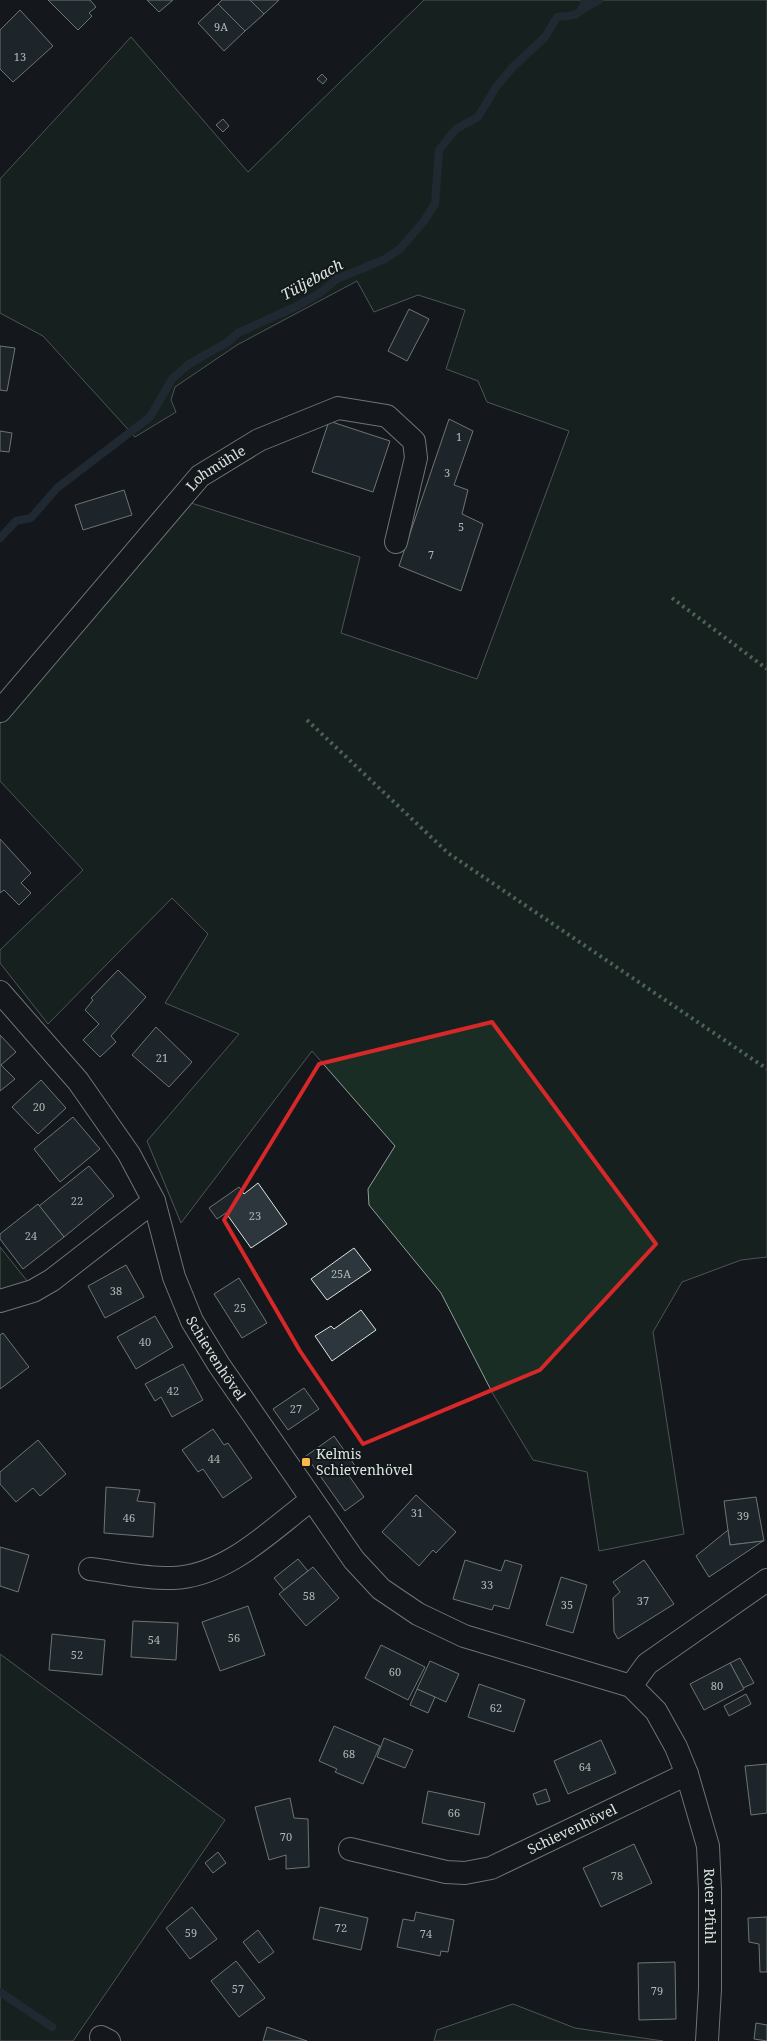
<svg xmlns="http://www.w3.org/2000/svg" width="767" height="2041" viewBox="0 0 767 2041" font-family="'Noto Serif',serif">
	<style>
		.green { fill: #1a2d24; stroke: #939e99 }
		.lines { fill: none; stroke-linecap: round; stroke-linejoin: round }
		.stream { stroke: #2f3f4d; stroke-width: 8 }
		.building { fill: #2c363c; stroke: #d8e6dc }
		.street-casing { stroke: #d8e6dc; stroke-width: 24 }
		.street { stroke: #14181c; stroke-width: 22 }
		.hedge { stroke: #8ac095; stroke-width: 4; stroke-dasharray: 2.5 4; stroke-linecap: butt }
		.marked { fill: none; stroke: #d62828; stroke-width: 4; stroke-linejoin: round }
		.poi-dot { fill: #ffb74d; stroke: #14181c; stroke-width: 2 }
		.labels { text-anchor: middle; stroke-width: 4; stroke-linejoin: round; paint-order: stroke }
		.number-label { font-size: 11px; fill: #adbab4 }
		.street-label { font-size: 14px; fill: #d8e6dc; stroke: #14181c }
		.poi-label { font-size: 14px; fill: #d8e6dc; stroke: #14181c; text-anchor: start }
		.water-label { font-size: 15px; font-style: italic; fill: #d8e6dc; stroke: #14181c }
	</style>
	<rect width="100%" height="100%" fill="#14181c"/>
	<g class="green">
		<polygon points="424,0 767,0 767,1257 741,1260 682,1282 653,1332 684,1534 599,1551 587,1472 533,1460 493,1394 441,1293 369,1205 368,1189 395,1146 312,1051 181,1223 147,1141 239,1034 165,1003 208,934 172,898 48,1024 0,963 0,950 83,870 0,781 0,724 188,502 360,557 341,633 477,679 569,431 487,402 478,381 446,369 465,310 418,295 374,312 357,281 237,345 175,387 171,400 176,412 135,437 43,336 0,313 0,179 131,37 248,172"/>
		<polygon points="0,1247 28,1282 0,1290"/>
		<polygon points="0,1654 225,1820 73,2041 0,2041"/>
		<polygon points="513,2004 575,2028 663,2041 434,2041 437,2030"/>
	</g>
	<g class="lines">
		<g class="stream">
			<polyline points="583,9 599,0"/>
			<path d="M0,538L16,521L31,518L57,488L150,417L172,379L189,364L228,342L238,333L297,306L320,293L337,279L385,259L400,249L424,221L435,204L439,150L456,129L478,117L496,87L513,67L545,37L557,17C572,15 581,18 585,0"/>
			<polyline points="0,1992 52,2027"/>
		</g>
	</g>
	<g class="building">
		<polygon points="48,0 90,0 96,7 89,13 92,16 78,30"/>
		<polygon points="147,0 173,0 159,12"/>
		<polygon points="222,0 250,0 264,14 245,31 218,4"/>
		<polygon points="250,0 279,0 264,14"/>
		<polygon points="218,4 245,31 224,51 198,23"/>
		<polygon points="20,10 53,46 13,82 0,69 0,30"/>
		<polygon points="322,74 327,79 323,84 317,79"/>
		<polygon points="223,119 229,126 223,132 216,125"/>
		<polygon points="409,309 429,319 407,361 388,351"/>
		<polygon points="0,346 15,348 7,391 0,390"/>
		<polygon points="449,419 473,431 454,485 468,490 462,514 483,524 461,591 399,566"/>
		<polygon points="329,421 390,441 373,492 312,472"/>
		<polygon points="0,431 12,433 9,452 0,451"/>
		<polygon points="124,490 132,515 83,530 75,505"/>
		<polygon points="0,839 31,873 21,883 31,893 19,905 4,890 0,893"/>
		<polygon points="118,970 146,997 111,1036 116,1042 100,1057 83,1040 99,1024 85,1010 93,1000 91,998"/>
		<polygon points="156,1027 192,1062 169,1087 132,1055"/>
		<polygon points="0,1035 16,1052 1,1065 15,1079 0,1091"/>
		<polygon points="41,1080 66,1108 38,1134 12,1107"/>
		<polygon points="73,1117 100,1149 60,1182 34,1149"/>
		<polygon points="89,1166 114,1196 64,1237 39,1206"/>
		<polygon points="258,1183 287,1224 251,1248 226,1213 217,1219 209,1208 239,1187 244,1194"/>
		<polygon points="38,1204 64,1237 23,1269 0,1239 0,1234"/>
		<polygon points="354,1248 371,1270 327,1300 311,1279"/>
		<polygon points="126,1265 144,1297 105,1318 88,1286"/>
		<polygon points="239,1278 267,1323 242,1338 214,1294"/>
		<polygon points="361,1310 376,1330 332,1361 315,1336 331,1326 334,1329"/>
		<polygon points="155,1316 173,1347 136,1369 117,1337"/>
		<polygon points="3,1333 29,1367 0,1389 0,1335"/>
		<polygon points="183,1364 203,1400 172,1417 161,1397 155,1401 145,1384"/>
		<polygon points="304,1388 319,1409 288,1430 273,1409"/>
		<polygon points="213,1429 224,1445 228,1443 252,1478 223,1498 203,1469 198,1472 182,1450"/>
		<polygon points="334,1436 356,1467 347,1473 364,1497 345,1511 306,1456"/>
		<polygon points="38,1440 66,1474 40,1496 33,1488 16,1502 0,1484 0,1472"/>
		<polygon points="106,1487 140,1490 137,1501 155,1503 153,1537 104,1533"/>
		<polygon points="416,1495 456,1532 436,1553 433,1550 419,1566 382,1532"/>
		<polygon points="756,1497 764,1541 730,1545 724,1501"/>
		<polygon points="728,1530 730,1545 763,1541 709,1577 696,1556"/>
		<polygon points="0,1547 29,1555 18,1592 0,1586"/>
		<polygon points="298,1559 308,1571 284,1590 274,1578"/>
		<polygon points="465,1560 501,1571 505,1560 522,1565 509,1609 494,1605 492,1610 453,1599"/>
		<polygon points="644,1560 674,1604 618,1639 614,1632 613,1598 620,1592 613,1582"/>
		<polygon points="313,1567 339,1598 306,1626 279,1594"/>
		<polygon points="561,1577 587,1585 573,1633 546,1625"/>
		<polygon points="248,1606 265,1655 220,1671 202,1622"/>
		<polygon points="133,1621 178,1623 176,1660 131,1657"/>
		<polygon points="52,1634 105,1640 102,1675 49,1670"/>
		<polygon points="381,1645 425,1667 408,1700 365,1678"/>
		<polygon points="740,1658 754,1683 743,1688 730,1663"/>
		<polygon points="430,1661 459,1674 446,1702 417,1689"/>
		<polygon points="730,1663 744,1689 704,1710 690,1684"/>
		<polygon points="479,1684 525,1700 514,1732 468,1717"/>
		<polygon points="417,1689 435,1697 428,1713 410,1705"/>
		<polygon points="746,1694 751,1704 729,1716 724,1706"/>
		<polygon points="334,1726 380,1746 363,1784 335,1772 337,1769 319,1761"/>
		<polygon points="384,1738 413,1750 405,1768 377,1757"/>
		<polygon points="601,1740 616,1773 568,1794 554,1761"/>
		<polygon points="767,1764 767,1813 751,1815 745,1766"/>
		<polygon points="546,1789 550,1801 537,1805 533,1794"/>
		<polygon points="428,1791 485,1803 479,1835 422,1823"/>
		<polygon points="290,1798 294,1818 308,1819 309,1867 286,1869 286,1855 269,1860 255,1807"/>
		<polygon points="634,1844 652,1883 601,1907 583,1868"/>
		<polygon points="218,1852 226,1863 213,1873 205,1863"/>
		<polygon points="192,1907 217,1939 190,1959 166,1928"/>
		<polygon points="320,1907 368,1918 361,1950 313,1939"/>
		<polygon points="416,1912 454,1920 448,1952 441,1951 440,1956 397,1947 403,1919 414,1921"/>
		<polygon points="767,1917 767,1972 760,1972 759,1944 749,1942 748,1918"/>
		<polygon points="258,1930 274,1952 259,1963 243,1942"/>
		<polygon points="236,1961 265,1998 239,2017 211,1981"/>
		<polygon points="675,1962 676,2019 639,2020 638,1963"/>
		<polygon points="756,2023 767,2025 767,2041 754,2039"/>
		<polygon points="267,2027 307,2041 263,2041"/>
	</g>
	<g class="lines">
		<g class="street-casing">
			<g id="street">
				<path id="s1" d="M0,711L200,476L259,440L338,408L387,416L414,441L416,458L396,542"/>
				<path id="s2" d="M0,992L78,1081L129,1154L154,1201L174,1277L192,1321L219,1365L354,1560L381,1589L418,1614L464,1636L631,1686L656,1711L676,1747L687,1774L708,1846L710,1891V1989L707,2041"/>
				<polyline points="0,1301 33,1291 52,1280 154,1201"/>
				<path d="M90,1569C117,1572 146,1579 173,1578C227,1576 271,1530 311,1500"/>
				<polyline points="631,1686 647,1664 767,1580"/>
				<path id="s3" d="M350,1849L446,1872L465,1873L491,1868L687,1774"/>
				<polyline points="101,2037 109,2041"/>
			</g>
		</g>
		<use href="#street" class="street"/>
		<g class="hedge">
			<polyline points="672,598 767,669"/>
			<polyline points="307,720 448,853 767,1069"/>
		</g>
	</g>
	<path d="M0 0H767V2041H0ZM492,1022L656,1244L540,1370L363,1444L300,1351L224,1220L319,1064Z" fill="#14181c" fill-opacity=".55" fill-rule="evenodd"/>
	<path class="marked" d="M492,1022L656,1244L540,1370L363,1444L300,1351L224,1220L319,1064Z"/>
	<rect class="poi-dot" x="301" y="1457" width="10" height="10" rx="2.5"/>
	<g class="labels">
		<g class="number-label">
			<text x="221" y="31">9A</text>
			<text x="20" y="61">13</text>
			<text x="459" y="441">1</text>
			<text x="447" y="477">3</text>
			<text x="461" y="531">5</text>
			<text x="431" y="559">7</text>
			<text x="162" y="1062">21</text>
			<text x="39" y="1111">20</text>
			<text x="77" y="1205">22</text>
			<text x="255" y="1220">23</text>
			<text x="31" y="1240">24</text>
			<text x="341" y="1278">25A</text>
			<text x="116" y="1295">38</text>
			<text x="240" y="1312">25</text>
			<text x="145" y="1346">40</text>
			<text x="173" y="1395">42</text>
			<text x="296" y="1413">27</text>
			<text x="214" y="1463">44</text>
			<text x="417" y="1517">31</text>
			<text x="743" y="1520">39</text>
			<text x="129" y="1522">46</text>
			<text x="487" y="1589">33</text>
			<text x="309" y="1600">58</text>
			<text x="643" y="1605">37</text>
			<text x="567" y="1609">35</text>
			<text x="234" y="1642">56</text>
			<text x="154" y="1644">54</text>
			<text x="77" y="1659">52</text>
			<text x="395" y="1676">60</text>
			<text x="717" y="1690">80</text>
			<text x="496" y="1712">62</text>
			<text x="349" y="1758">68</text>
			<text x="585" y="1771">64</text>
			<text x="454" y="1817">66</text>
			<text x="286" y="1841">70</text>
			<text x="617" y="1880">78</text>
			<text x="341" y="1932">72</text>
			<text x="191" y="1937">59</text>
			<text x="426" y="1938">74</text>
			<text x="238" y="1993">57</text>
			<text x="657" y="1995">79</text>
		</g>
		<g class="street-label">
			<text dy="5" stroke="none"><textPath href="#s1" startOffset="326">Lohmühle</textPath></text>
			<text dy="5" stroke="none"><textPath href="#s2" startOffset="431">Schievenhövel</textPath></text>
			<text dy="5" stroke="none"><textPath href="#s3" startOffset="234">Schievenhövel</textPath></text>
			<text dy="5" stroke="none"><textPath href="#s2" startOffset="1226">Roter Pfuhl</textPath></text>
		</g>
		<g class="poi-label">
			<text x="316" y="1459">Kelmis<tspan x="316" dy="16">Schievenhövel</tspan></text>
		</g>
		<g class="water-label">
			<text transform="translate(312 280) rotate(-29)" y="5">Tüljebach</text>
		</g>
	</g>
</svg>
